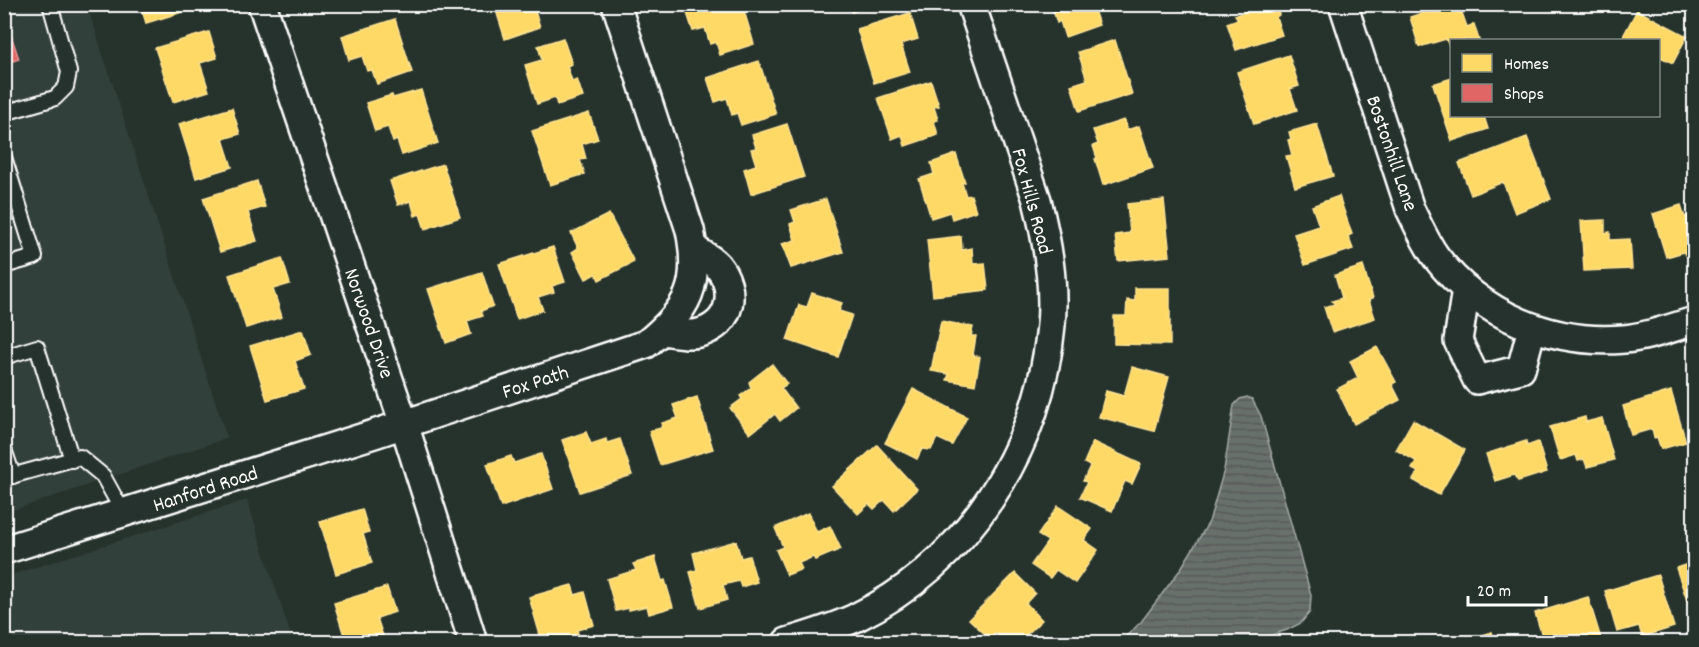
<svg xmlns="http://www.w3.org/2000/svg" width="1699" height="647" viewBox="0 0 1699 647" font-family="Dekko,sans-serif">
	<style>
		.built { fill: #333f3a }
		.water { fill: url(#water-rules); stroke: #a4a9a7; stroke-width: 1.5 }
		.homes { fill: #ffd966; stroke: #ffe494; stroke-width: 1.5 }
		.shops { fill: #e06666; stroke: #e99494; stroke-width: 1.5 }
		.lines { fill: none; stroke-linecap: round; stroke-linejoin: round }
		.service-casing { stroke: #fff; stroke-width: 18 }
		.minor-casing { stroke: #fff; stroke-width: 32 }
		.service { stroke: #26332d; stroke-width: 14 }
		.minor { stroke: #26332d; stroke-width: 27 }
		.labels { text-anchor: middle; stroke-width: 6; stroke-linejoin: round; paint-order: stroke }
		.street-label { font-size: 21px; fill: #fff; stroke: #26332d }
	</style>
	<defs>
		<pattern id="water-rules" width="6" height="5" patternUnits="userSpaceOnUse" patternTransform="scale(1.5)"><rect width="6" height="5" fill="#67706c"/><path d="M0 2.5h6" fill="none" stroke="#575a59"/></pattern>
	</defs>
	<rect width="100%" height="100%" fill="#26332d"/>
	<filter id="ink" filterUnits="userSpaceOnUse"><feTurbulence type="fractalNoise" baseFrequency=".0167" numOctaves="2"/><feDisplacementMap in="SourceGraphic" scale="12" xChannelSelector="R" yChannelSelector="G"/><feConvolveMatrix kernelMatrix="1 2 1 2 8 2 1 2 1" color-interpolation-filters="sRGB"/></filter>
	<g filter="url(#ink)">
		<g class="built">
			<polygon points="4,5 87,5 227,438 5,513"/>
			<polygon points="247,500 293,642 5,642 5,577"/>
		</g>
		<polygon class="water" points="1247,397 1252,399 1261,416 1311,595 1310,612 1301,623 1287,630 1250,642 1120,642 1141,622 1180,570 1209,522 1224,470 1234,405 1240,399"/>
		<g class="homes">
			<polygon points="140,4 198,4 199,7 146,23"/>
			<polygon points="494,4 533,4 540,27 505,39"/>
			<polygon points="694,4 742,4 754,44 720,55 716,42 710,44 705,28 693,31 685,7"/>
			<polygon points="850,4 874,4 852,12"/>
			<polygon points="1046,4 1092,4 1099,25 1065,37 1060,21 1057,23 1052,7 1047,8"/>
			<polygon points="1243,4 1276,4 1279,15 1276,17 1282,35 1236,50 1227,23 1238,19 1235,15 1245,12"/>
			<polygon points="1450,4 1459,4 1467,27 1474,24 1479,40 1452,40 1452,54 1446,39 1419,47 1410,17"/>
			<polygon points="1637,10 1687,36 1673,63 1658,56 1658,40 1621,40"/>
			<polygon points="910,13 918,39 901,44 910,72 874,83 857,29"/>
			<polygon points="395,19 412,72 377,84 372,70 367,71 362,56 349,60 342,36"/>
			<polygon points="209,32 217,58 200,63 209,91 173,102 155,48"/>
			<polygon points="563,38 572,64 567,66 572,81 577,79 583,97 557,105 555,98 537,104 525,65 542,60 538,46"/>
			<polygon points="1115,40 1132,94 1079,111 1071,85 1087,80 1078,52"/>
			<polygon points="1289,55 1299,86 1290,89 1297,110 1254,124 1237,72"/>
			<polygon points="759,61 776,114 741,125 737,113 732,115 727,98 715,102 707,78"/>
			<polygon points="1452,78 1452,116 1484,116 1488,129 1452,141 1433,84"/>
			<polygon points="931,81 939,106 934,107 938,120 934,121 938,135 905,146 902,135 892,139 878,98"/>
			<polygon points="421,90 438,143 402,155 397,140 393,142 388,127 375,131 366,103 392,95 393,98"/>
			<polygon points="232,108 240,134 223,139 232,167 196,178 179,124"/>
			<polygon points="589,113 598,139 582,144 586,159 580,160 585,174 550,185 532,131"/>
			<polygon points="1124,120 1127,130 1139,126 1153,168 1103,185 1095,159 1097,158 1093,146 1098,144 1093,130"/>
			<polygon points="787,124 804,177 751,194 744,169 756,165 751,149 756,148 752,135"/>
			<polygon points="1317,124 1333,176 1295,187 1286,156 1292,155 1288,140 1291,139 1289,132"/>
			<polygon points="1527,137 1551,199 1515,213 1503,182 1471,195 1459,163"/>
			<polygon points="956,154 965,182 962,183 966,196 971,195 976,211 952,219 950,212 931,218 919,179 934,174 931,163"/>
			<polygon points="443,164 460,217 425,229 420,214 415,216 411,201 398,205 390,181"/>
			<polygon points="257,181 265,207 248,212 257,241 220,252 203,198"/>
			<polygon points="1339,196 1352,234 1348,236 1353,249 1305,265 1294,234 1319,226 1312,206"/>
			<polygon points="826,199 843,252 791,268 782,244 795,240 790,224 795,222 791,210"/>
			<polygon points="1164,200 1170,256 1118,261 1115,235 1130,233 1127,204"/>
			<polygon points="1681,205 1685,217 1694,214 1694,254 1686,256 1684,252 1666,257 1653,214"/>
			<polygon points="609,214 634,262 599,280 596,274 586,279 572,252 578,248 571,233"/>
			<polygon points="1605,220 1605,233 1610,232 1610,240 1630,239 1632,269 1584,271 1581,221"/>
			<polygon points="961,236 962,250 972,248 973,264 985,263 988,290 933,296 927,240"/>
			<polygon points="553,247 565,282 552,286 554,292 538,297 543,310 517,319 499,264"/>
			<polygon points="282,258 290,284 273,289 282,317 246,328 229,275"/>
			<polygon points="1363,266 1373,298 1369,300 1375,318 1332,332 1324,307 1335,304 1332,301 1342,298 1335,275"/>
			<polygon points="482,272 493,306 481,311 483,316 467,321 471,334 446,343 428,289"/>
			<polygon points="1135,288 1170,288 1170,345 1114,344 1114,316 1126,316 1127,300 1135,301"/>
			<polygon points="812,293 842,303 839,311 852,315 838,357 787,340 799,305 807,307"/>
			<polygon points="941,321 973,327 971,336 976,336 973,355 980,357 975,385 947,380 949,374 931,371"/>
			<polygon points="303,330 311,355 295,361 304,389 267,400 250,346"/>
			<polygon points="1377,347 1396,382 1392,384 1400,400 1354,424 1337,389 1358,378 1350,361"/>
			<polygon points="772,364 787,384 781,388 796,408 780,421 775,414 750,434 730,408 742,399 740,396 751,388 749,382"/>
			<polygon points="1132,367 1169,377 1154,431 1099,417 1106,391 1124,396"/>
			<polygon points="913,389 967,417 952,445 937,438 931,450 922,449 917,459 885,443"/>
			<polygon points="1671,391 1686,442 1661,449 1657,437 1654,438 1652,429 1631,435 1623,406"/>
			<polygon points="697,397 713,449 660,465 649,431 661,428 662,423 678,418 673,405"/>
			<polygon points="1585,417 1586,422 1602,418 1614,460 1587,467 1584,459 1578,461 1576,455 1560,460 1550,427"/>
			<polygon points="1413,420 1465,450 1439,495 1413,480 1418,472 1412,469 1416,461 1396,450"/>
			<polygon points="586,432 591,444 606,439 607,443 620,439 632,475 580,492 562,440"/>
			<polygon points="1526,441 1527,446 1538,442 1547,472 1518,481 1514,475 1495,481 1486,454"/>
			<polygon points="1093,442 1141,464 1132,484 1125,481 1112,511 1080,497 1087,482 1083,481 1090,466 1084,463"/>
			<polygon points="877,445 917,489 894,511 884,500 874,509 869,504 858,514 832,486"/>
			<polygon points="541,454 553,489 501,507 487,464 511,456 514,463"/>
			<polygon points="1058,506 1092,529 1084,540 1098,550 1075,583 1056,570 1050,578 1031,565 1048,541 1038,535"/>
			<polygon points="362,509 369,532 363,534 372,563 336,574 320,522"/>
			<polygon points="808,513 817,532 830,526 841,549 815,560 813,557 799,563 802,569 787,575 776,550 783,547 775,528"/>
			<polygon points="736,541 741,558 749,556 757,582 741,587 739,581 723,585 727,600 700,608 690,572 697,570 693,553"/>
			<polygon points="655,557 662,581 665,580 673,607 649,614 647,606 629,610 629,608 616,611 607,579 636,570 633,564"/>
			<polygon points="1694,562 1694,614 1692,615 1676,568"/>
			<polygon points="1015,573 1035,593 1026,603 1042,620 1019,642 1005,642 996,633 990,639 969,619"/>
			<polygon points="1658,575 1674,627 1642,637 1639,626 1617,632 1605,591"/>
			<polygon points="572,585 575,595 585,592 594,625 577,630 579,637 557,642 542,642 529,597"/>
			<polygon points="387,587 395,612 377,618 385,642 346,642 334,603"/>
			<polygon points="1588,597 1602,642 1544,642 1535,613"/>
			<polygon points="1492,632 1495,642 1465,642 1464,641"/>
		</g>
		<polygon class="shops" points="4,14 19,59 4,64"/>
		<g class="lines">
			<g class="service-casing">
				<g id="service">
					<polyline points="4,113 55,98 66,87 69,72 50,4"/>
					<polyline points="4,157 35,257 4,266"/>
					<polyline points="4,357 37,347 72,460"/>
					<polyline points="4,449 13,476"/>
					<polyline points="4,478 80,457 103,476 124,514"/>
				</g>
			</g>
			<g class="minor-casing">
				<g id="minor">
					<polyline points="262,4 404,424 473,642"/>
					<path d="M1343,4L1410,209C1418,225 1425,242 1436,257C1480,315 1552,345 1624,339C1648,337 1671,328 1694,321"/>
					<polyline points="1466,289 1458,341 1477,380 1521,369 1532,328"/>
					<path d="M662,331C673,332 688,336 699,333C733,324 737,289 717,265C711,258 701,254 694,249"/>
					<path d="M4,550L374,434L646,344C689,309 701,285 690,230L616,4"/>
					<path d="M787,642C811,635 833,628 855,618C968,563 1040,448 1051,325C1055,283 1047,240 1037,200L971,4"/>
				</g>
			</g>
			<use href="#service" class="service"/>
			<use href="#minor" class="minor"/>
		</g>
	</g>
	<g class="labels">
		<g class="street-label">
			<text transform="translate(1393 153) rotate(71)" y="7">Bostonhill Lane</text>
			<text transform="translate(1033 201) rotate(75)" y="7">Fox Hills Road</text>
			<text transform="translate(370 323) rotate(71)" y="7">Norwood Drive</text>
			<text transform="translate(535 381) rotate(-18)" y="7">Fox Path</text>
			<text transform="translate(205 488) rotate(-18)" y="7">Hanford Road</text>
		</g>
	</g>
	<rect width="1699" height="647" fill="none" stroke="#26332d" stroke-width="24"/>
	<rect x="12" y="12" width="1675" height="623" fill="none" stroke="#fff" stroke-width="2" filter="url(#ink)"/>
	<rect x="1450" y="39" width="210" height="78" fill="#26332d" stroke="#7d8581" stroke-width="1.5"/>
	<rect x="1462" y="54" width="30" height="18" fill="#ffd966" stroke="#7d8581" stroke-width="1.5"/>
	<text x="1504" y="69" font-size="18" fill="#ffffff">Homes</text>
	<rect x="1462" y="84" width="30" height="18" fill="#e06666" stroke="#7d8581" stroke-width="1.5"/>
	<text x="1504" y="99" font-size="18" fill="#ffffff">Shops</text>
	<path d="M1468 596v9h78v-9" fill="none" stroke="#ffffff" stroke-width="3"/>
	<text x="1477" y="596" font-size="18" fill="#ffffff" stroke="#26332d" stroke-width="4.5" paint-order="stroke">20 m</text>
</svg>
